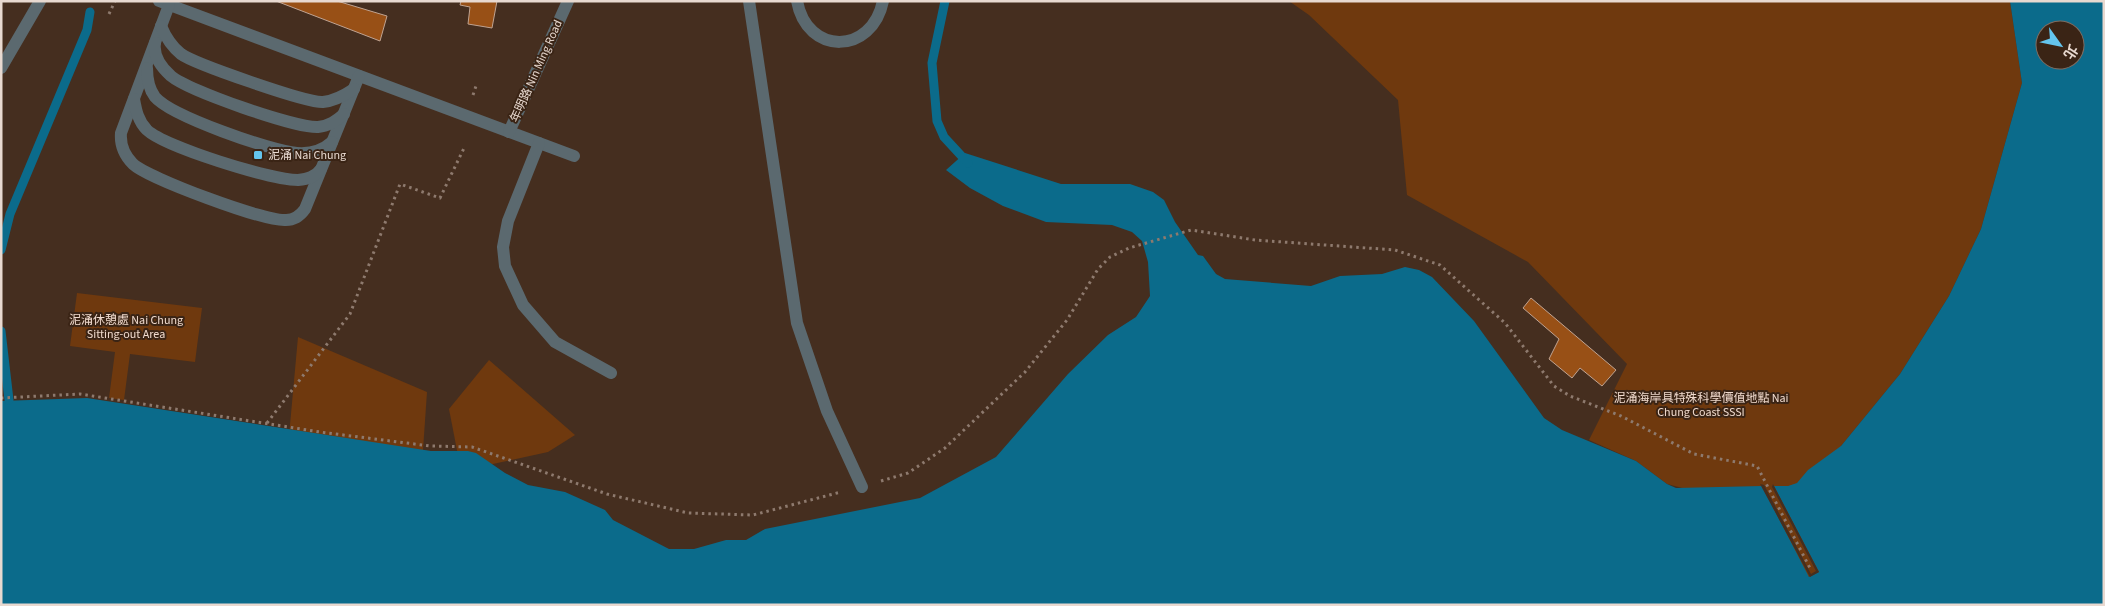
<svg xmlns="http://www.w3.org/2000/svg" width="2105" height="606" viewBox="0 0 2105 606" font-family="'Source Sans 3','Noto Sans TC',sans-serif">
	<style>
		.green { fill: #6f390e }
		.water { fill: #0b6b8b; fill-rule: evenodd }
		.pier { fill: #452e1f }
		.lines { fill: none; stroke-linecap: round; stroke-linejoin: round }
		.stream { stroke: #0b6b8b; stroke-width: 9 }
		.building { fill: #985016; stroke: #c0a391 }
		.path { stroke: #8e7a6e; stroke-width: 3; stroke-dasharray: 2.5 4; stroke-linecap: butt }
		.minor { stroke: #5b696f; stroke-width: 12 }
		.poi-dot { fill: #64c5ee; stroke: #3a2415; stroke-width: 2 }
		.labels { text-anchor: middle; stroke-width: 4; stroke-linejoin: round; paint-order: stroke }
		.street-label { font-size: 12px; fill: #e8d9d0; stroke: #3a2415 }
		.poi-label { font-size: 12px; fill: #e8d9d0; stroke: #3a2415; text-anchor: start }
		.park-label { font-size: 12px; fill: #f0dacd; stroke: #3a2415 }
	</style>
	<rect width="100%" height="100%" fill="#452e1f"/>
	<g class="green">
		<polygon points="1289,1 2010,1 2022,83 1981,229 1949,296 1900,374 1841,446 1849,605 1686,489 1667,484 1636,461 1589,440 1627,364 1528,262 1407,195 1398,100 1309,15"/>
		<polygon points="77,293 202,308 195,362 130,354 124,400 109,398 115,352 70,346"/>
		<polygon points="298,337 427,392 423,450 288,447"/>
		<polygon points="489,360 575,435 548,452 461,471 449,409"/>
	</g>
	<path class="water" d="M2010,1H2104V605H1V401L87,398L431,451H468L476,453L505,473L528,485L565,492L605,510L613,520L669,549H694L726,540H746L765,529L920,498L996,457L1068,374L1108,335L1136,317L1150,296L1148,262L1142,241L1132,232L1112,225L1046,222L1003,206L970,188L946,170L965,153L1061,184H1130L1153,192L1164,200L1175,222L1198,255L1203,256L1216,274L1225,279L1311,286L1340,276L1382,274L1405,267L1419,270L1432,277L1474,321L1544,418L1562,430L1636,461L1667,484L1676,488L1762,486L1809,577L1819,572L1774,486H1788L1797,483L1808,470L1841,446L1900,374L1949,296L1981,229L2022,83ZM2045,30H2075V60H2045Z"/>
	<polygon class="pier" points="1760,484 1764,485 1811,574 1816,571 1772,487 1773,484 1819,572 1810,577"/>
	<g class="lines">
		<g class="stream">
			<polyline points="945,1 932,63 937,121 944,137 968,163"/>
			<polyline points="1,250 10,214 87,30 90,12"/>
			<polyline points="1,331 9,400"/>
		</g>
	</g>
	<g class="building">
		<polygon points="276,1 337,1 387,16 380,41"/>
		<polygon points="461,1 497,1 492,28 468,24 470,7 460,5"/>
		<polygon points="1531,298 1616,370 1602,386 1580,368 1572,378 1549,359 1559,339 1523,308"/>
	</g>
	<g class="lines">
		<g class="path">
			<polyline points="109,14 115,1"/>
			<polyline points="473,95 477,83"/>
			<polyline points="1,398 80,394 320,432 430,446 472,447 607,494 688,513 753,515 841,492"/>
			<polyline points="267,423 350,314 400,184 440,198 465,146"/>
			<polyline points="881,481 908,473 945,448 1025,372 1067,320 1098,269 1110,257 1129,248 1191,230 1255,240 1395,250 1440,265 1505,323 1554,386 1570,396 1621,416 1694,454 1757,466 1811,570"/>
		</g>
		<g class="minor">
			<polyline points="159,1 574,156"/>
			<polyline points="749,1 797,323 827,411 862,487"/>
			<path d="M797,1C807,56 872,55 883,1"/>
			<path d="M169,5L121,133C120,145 124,155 133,164C148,178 265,222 286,220C294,220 300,216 305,209L359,76"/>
			<path d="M161,26C166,38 171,46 181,54C195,64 307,103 323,102C334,101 345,95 354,89"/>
			<path d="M155,43C153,56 162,68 171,76C189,91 295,128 318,127C329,126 336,121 344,114"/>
			<polyline points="1,68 40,1"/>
			<path d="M147,68C147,78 149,89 155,97C171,116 271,151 297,153C310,154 322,151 332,142"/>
			<path d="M134,99C136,110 138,121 147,130C165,147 271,180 298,180C308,179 315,177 321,169"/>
			<polyline points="509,132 568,1"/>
			<polyline points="539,143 508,221 503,247 505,266 523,305 555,342 611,373"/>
		</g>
	</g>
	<rect class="poi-dot" x="253" y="150" width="10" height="10" rx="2.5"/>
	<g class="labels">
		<g class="street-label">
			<text transform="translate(536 71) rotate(-66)" y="4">年明路 Nin Ming Road</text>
		</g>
		<g class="poi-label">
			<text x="268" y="159">泥涌 Nai Chung</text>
		</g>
		<g class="park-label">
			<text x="126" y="324">泥涌休憩處 Nai Chung<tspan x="126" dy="14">Sitting-out Area</tspan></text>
			<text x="1701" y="402">泥涌海岸具特殊科學價值地點 Nai<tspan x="1701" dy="14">Chung Coast SSSI</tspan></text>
		</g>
	</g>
	<rect width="2105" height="606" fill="none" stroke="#e8d9d0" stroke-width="5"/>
	<g transform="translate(2060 45) rotate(123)"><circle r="24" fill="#3a2415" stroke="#806c60"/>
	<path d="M0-4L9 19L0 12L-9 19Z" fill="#64c5ee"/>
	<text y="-8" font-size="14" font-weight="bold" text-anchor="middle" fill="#e8d9d0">北</text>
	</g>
</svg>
